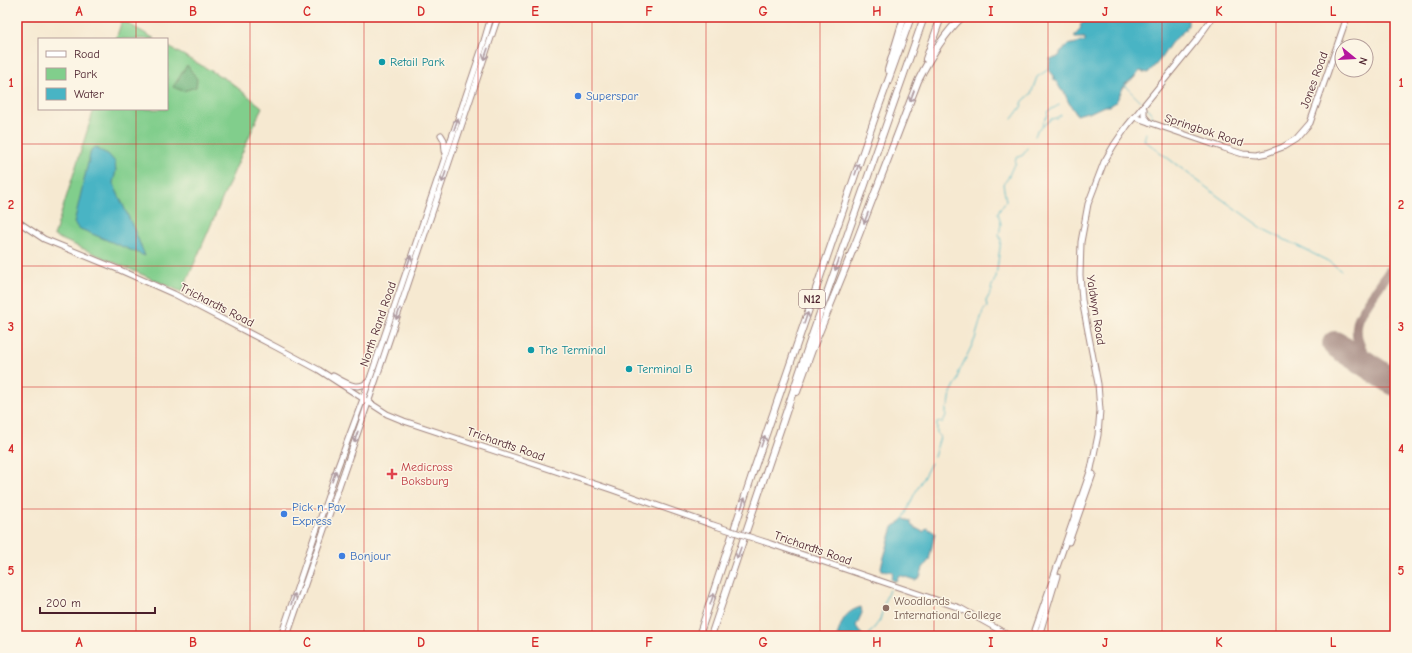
<svg xmlns="http://www.w3.org/2000/svg" width="1412" height="653" viewBox="0 0 1412 653" font-family="'Comic Neue',sans-serif">
	<style>
		.green { fill: #81ce8c; stroke: #66765c }
		.forest { fill: #68b178; stroke: #596852 }
		.water { fill: #48b4c4; stroke: #496a78 }
		.lines { fill: none; stroke-linecap: round; stroke-linejoin: round }
		.stream { stroke: #48b4c4; stroke-width: 1 }
		.taxiway { stroke: #a0847e; stroke-width: 10 }
		.runway { stroke: #a0847e; stroke-width: 26 }
		.secondary-casing { stroke: #a0847e; stroke-width: 7 }
		.highway-casing { stroke: #a0847e; stroke-width: 8 }
		.secondary { stroke: #fff; stroke-width: 5 }
		.highway { stroke: #fff; stroke-width: 6 }
		.secondary-bridge-casing { stroke: #a0847e; stroke-width: 7; stroke-linecap: butt }
		.secondary-bridge { stroke: #fff; stroke-width: 5 }
		.oneway { stroke: #ae9aa0 }
		.grid { fill: none; stroke: #d62828; stroke-width: 1; stroke-opacity: 0.55 }
		.culture-dot { fill: #0f9aa8; stroke: #fcf5e5; stroke-width: 1.5 }
		.shop-dot { fill: #3f7fe0; stroke: #fcf5e5; stroke-width: 1.5 }
		.health-dot { fill: #e0444e; stroke: #fcf5e5; stroke-width: 1.5 }
		.education-dot { fill: #8d6e63; stroke: #fcf5e5; stroke-width: 1.5 }
		.labels { text-anchor: middle; stroke-width: 3; stroke-linejoin: round; paint-order: stroke }
		.shield { fill: #fcf5e5; stroke: #7f5f63; stroke-width: 1 }
		.shield-label { font-size: 11px; font-weight: bold; fill: #4a1f2b }
		.culture-label { font-size: 12px; fill: #0d838f; stroke: #fcf5e5; text-anchor: start }
		.street-label { font-size: 12px; fill: #4a1f2b; stroke: #fcf5e5 }
		.shop-label { font-size: 12px; fill: #366cbe; stroke: #fcf5e5; text-anchor: start }
		.health-label { font-size: 12px; fill: #be3a42; stroke: #fcf5e5; text-anchor: start }
		.education-label { font-size: 12px; fill: #785e54; stroke: #fcf5e5; text-anchor: start }
		.neatline { fill: none; stroke: #d62828; stroke-width: 1.5 }
		.grid-label { font-size: 13px; text-anchor: middle; font-weight: bold; fill: #d62828 }
	</style>
	<rect width="100%" height="100%" fill="#fcf5e5"/>
	<filter id="ink" filterUnits="userSpaceOnUse"><feTurbulence type="fractalNoise" baseFrequency=".025" numOctaves="2"/><feDisplacementMap in="SourceGraphic" scale="8" xChannelSelector="R" yChannelSelector="G"/><feConvolveMatrix kernelMatrix="1 2 1 2 8 2 1 2 1" color-interpolation-filters="sRGB"/></filter>
	<filter id="wash" filterUnits="userSpaceOnUse"><feTurbulence type="fractalNoise" baseFrequency=".012" numOctaves="4" result="noise"/><feDisplacementMap in="SourceGraphic" scale="16" xChannelSelector="R" yChannelSelector="G"/><feGaussianBlur stdDeviation="0.9" result="paint"/><feColorMatrix in="noise" values="0 0 0 0 0 0 0 0 0 0 0 0 0 0 0 0 0 1.4 0 .05"/><feComposite in="paint" operator="in"/></filter>
	<g filter="url(#wash)">
		<rect width="100%" height="100%" fill="#f6e9d1"/>
		<g class="green">
			<polygon points="122,20 155,39 116,39"/>
			<polygon points="167,46 229,81 262,107 182,292 54,236 94,109 167,109"/>
		</g>
		<polygon class="forest" points="187,65 197,79 196,87 183,91 173,87"/>
		<g class="water">
			<path d="M1086,17H1191L1188,19V25L1185,30L1171,43L1159,61L1148,73L1140,71L1133,79L1125,84L1116,102L1110,106H1104L1089,113L1087,112L1077,115L1069,103L1064,92C1059,90 1059,83 1054,80V76L1049,70L1050,59L1056,58L1060,55V52L1068,45L1085,41V38H1075L1074,36L1078,32L1081,27L1080,25L1084,22Z"/>
			<polygon points="95,147 98,148 99,150 108,154 115,162 116,171 113,183 134,229 145,256 78,228 74,223 91,150"/>
			<polygon points="904,519 910,521 912,526 923,532 927,528 935,533 929,560 923,568 920,577 915,580 899,575 896,581 891,579 893,572 882,570 881,567 893,527"/>
			<path d="M861,607L862,613L856,626L863,636H837C842,621 844,612 861,607Z"/>
		</g>
		<g class="lines">
			<g class="stream">
				<polyline points="1124,85 1140,101"/>
				<polyline points="1146,107 1152,114 1152,118"/>
				<polyline points="1012,119 1021,107 1023,101 1031,94 1037,77 1049,69"/>
				<polyline points="1042,127 1051,119 1056,118 1061,115"/>
				<polyline points="1146,133 1144,140 1219,197 1265,230 1332,263 1341,271"/>
				<polyline points="1035,136 1037,131 1042,127 1043,122 1048,115 1047,112 1059,105"/>
				<path d="M934,457L940,437L937,434V423L938,422L942,423L946,416V408L949,405L951,393L955,385L958,381L959,372L975,339L983,311L987,307L986,301L992,290L991,288L996,277L1001,240L999,235L1001,224L998,213L999,210L1006,201L1003,184C1011,177 1009,170 1015,165L1016,158L1023,155L1027,148"/>
				<polyline points="903,520 913,497 931,463"/>
				<polyline points="892,582 893,578"/>
				<polyline points="868,636 880,620 886,597 889,590"/>
			</g>
			<path class="taxiway" d="M1382,375C1368,361 1352,343 1358,321C1361,309 1381,284 1389,272L1395,266"/>
			<polyline class="runway" points="1335,344 1395,383"/>
		</g>
	</g>
	<g filter="url(#ink)">
		<g class="lines">
			<g class="secondary-casing">
				<g id="secondary">
					<polyline points="1144,109 1144,116 1149,122"/>
					<polyline points="1134,117 1224,148 1243,154 1257,155 1267,153 1283,147 1296,139 1310,123 1347,17"/>
					<polyline points="441,135 444,140 445,151"/>
					<polyline points="17,221 44,239 120,270 174,294 276,347 319,370 387,414 404,421 610,489 713,525"/>
					<path d="M333,376C345,382 357,392 369,381"/>
					<polyline points="1069,542 1093,474"/>
					<polyline points="768,543 960,608 1010,636"/>
					<polyline points="281,636 337,469 363,399 481,51 491,17"/>
					<polyline points="287,636 368,403 498,17"/>
					<polyline points="1033,636 1091,469 1098,435 1100,410 1098,384 1082,300 1080,275 1081,242 1088,204 1104,162 1114,145 1127,126 1196,41 1213,17"/>
					<polyline points="1039,636 1057,576"/>
				</g>
			</g>
			<g class="highway-casing">
				<g id="highway">
					<polyline points="926,59 941,17"/>
					<polyline points="888,70 904,17"/>
					<path d="M797,392L812,350L858,237L918,81C930,57 943,35 962,17"/>
					<polyline points="699,636 751,478 874,120 911,17"/>
					<polyline points="711,636 809,344 924,17"/>
				</g>
			</g>
			<use href="#secondary" class="secondary"/>
			<use href="#highway" class="highway"/>
			<g class="secondary-bridge-casing">
				<polyline id="secondary-bridge" points="713,525 768,543"/>
			</g>
			<use href="#secondary-bridge" class="secondary-bridge"/>
		</g>
		<defs><path id="oneway-shaft" d="M-6 0H5M1.5-3L5.5 0L1.5 3" fill="none" stroke-width="1.6" stroke-linecap="round" stroke-linejoin="round"/></defs>
		<g class="oneway">
			<use href="#oneway-shaft" transform="translate(486 54) rotate(109)"/>
			<use href="#oneway-shaft" transform="translate(912 96) rotate(111)"/>
			<use href="#oneway-shaft" transform="translate(456 124) rotate(-71)"/>
			<use href="#oneway-shaft" transform="translate(857 169) rotate(-71)"/>
			<use href="#oneway-shaft" transform="translate(444 177) rotate(109)"/>
			<use href="#oneway-shaft" transform="translate(866 218) rotate(111)"/>
			<use href="#oneway-shaft" transform="translate(409 261) rotate(-72)"/>
			<use href="#oneway-shaft" transform="translate(837 265) rotate(109)"/>
			<use href="#oneway-shaft" transform="translate(398 314) rotate(109)"/>
			<use href="#oneway-shaft" transform="translate(806 318) rotate(-71)"/>
			<use href="#oneway-shaft" transform="translate(356 437) rotate(109)"/>
			<use href="#oneway-shaft" transform="translate(763 441) rotate(-71)"/>
			<use href="#oneway-shaft" transform="translate(334 476) rotate(-71)"/>
			<use href="#oneway-shaft" transform="translate(743 503) rotate(-72)"/>
			<use href="#oneway-shaft" transform="translate(739 553) rotate(109)"/>
			<use href="#oneway-shaft" transform="translate(293 599) rotate(-71)"/>
			<use href="#oneway-shaft" transform="translate(712 599) rotate(-71)"/>
		</g>
	</g>
	<path class="grid" d="M136,17V39M250,17V636M364,17V636M478,17V636M592,17V636M706,17V636M820,17V636M934,17V636M1048,17V636M1162,17V636M1276,17V636M136,109V636M17,144H1395M17,266H1395M17,387H1395M17,509H1395"/>
	<g class="culture-dot">
		<circle cx="382" cy="62" r="4"/>
		<circle cx="531" cy="350" r="4"/>
		<circle cx="629" cy="369" r="4"/>
	</g>
	<g class="shop-dot">
		<circle cx="578" cy="96" r="4"/>
		<circle cx="284" cy="514" r="4"/>
		<circle cx="342" cy="556" r="4"/>
	</g>
	<path class="health-dot" d="M390 468h4v4h4v4h-4v4h-4v-4h-4v-4h4z"/>
	<circle class="education-dot" cx="886" cy="608" r="4"/>
	<g class="labels">
		<rect class="shield" x="799" y="290" width="26" height="18" rx="3"/>
		<g class="shield-label">
			<text x="812" y="303">N12</text>
		</g>
		<g class="culture-label">
			<text x="390" y="66">Retail Park</text>
			<text x="539" y="354">The Terminal</text>
			<text x="637" y="373">Terminal B</text>
		</g>
		<g class="street-label">
			<text transform="translate(1314 80) rotate(-70)" y="4">Jones Road</text>
			<text transform="translate(1204 130) rotate(18)" y="4">Springbok Road</text>
			<text transform="translate(217 305) rotate(27)" y="4">Trichardts Road</text>
			<text transform="translate(1096 310) rotate(81)" y="4">Yaldwyn Road</text>
			<text transform="translate(378 324) rotate(-71)" y="4">North Rand Road</text>
			<text transform="translate(506 444) rotate(19)" y="4">Trichardts Road</text>
			<text transform="translate(813 548) rotate(19)" y="4">Trichardts Road</text>
		</g>
		<g class="shop-label">
			<text x="586" y="100">Superspar</text>
			<text x="292" y="511">Pick n Pay<tspan x="292" dy="14">Express</tspan></text>
			<text x="350" y="560">Bonjour</text>
		</g>
		<g class="health-label">
			<text x="401" y="471">Medicross<tspan x="401" dy="14">Boksburg</tspan></text>
		</g>
		<g class="education-label">
			<text x="894" y="605">Woodlands<tspan x="894" dy="14">International College</tspan></text>
		</g>
	</g>
	<rect width="1412" height="653" fill="none" stroke="#fcf5e5" stroke-width="44"/>
	<rect x="38" y="38" width="130" height="72" fill="#fcf5e5" stroke="#b59f9b"/>
	<rect x="46" y="51" width="20" height="6" fill="#ffffff" stroke="#b59f9b"/>
	<text x="74" y="58" font-size="12" fill="#4a1f2b">Road</text>
	<rect x="46" y="68" width="20" height="12" fill="#81ce8c" stroke="#b59f9b"/>
	<text x="74" y="78" font-size="12" fill="#4a1f2b">Park</text>
	<rect x="46" y="88" width="20" height="12" fill="#48b4c4" stroke="#b59f9b"/>
	<text x="74" y="98" font-size="12" fill="#4a1f2b">Water</text>
	<g transform="translate(1354 58) rotate(108)"><circle r="19" fill="#fcf5e5" stroke="#b59f9b"/>
	<path d="M0-3L7 15L0 10L-7 15Z" fill="#b5179e"/>
	<text y="-6" font-size="11" font-weight="bold" text-anchor="middle" fill="#4a1f2b">N</text>
	</g>
	<path d="M40 607v6h115v-6" fill="none" stroke="#4a1f2b" stroke-width="2"/>
	<text x="46" y="607" font-size="12" fill="#4a1f2b" stroke="#fcf5e5" stroke-width="3" paint-order="stroke">200 m</text>
	<rect x="22" y="22" width="1368" height="609" class="neatline"/>
	<g class="grid-label">
		<text x="79" y="16">A</text>
		<text x="193" y="16">B</text>
		<text x="307" y="16">C</text>
		<text x="421" y="16">D</text>
		<text x="535" y="16">E</text>
		<text x="649" y="16">F</text>
		<text x="763" y="16">G</text>
		<text x="877" y="16">H</text>
		<text x="991" y="16">I</text>
		<text x="1105" y="16">J</text>
		<text x="1219" y="16">K</text>
		<text x="1333" y="16">L</text>
		<text x="11" y="87">1</text>
		<text x="1401" y="87">1</text>
		<text x="11" y="209">2</text>
		<text x="1401" y="209">2</text>
		<text x="11" y="331">3</text>
		<text x="1401" y="331">3</text>
		<text x="11" y="453">4</text>
		<text x="1401" y="453">4</text>
		<text x="11" y="575">5</text>
		<text x="1401" y="575">5</text>
		<text x="79" y="647">A</text>
		<text x="193" y="647">B</text>
		<text x="307" y="647">C</text>
		<text x="421" y="647">D</text>
		<text x="535" y="647">E</text>
		<text x="649" y="647">F</text>
		<text x="763" y="647">G</text>
		<text x="877" y="647">H</text>
		<text x="991" y="647">I</text>
		<text x="1105" y="647">J</text>
		<text x="1219" y="647">K</text>
		<text x="1333" y="647">L</text>
	</g>
</svg>
